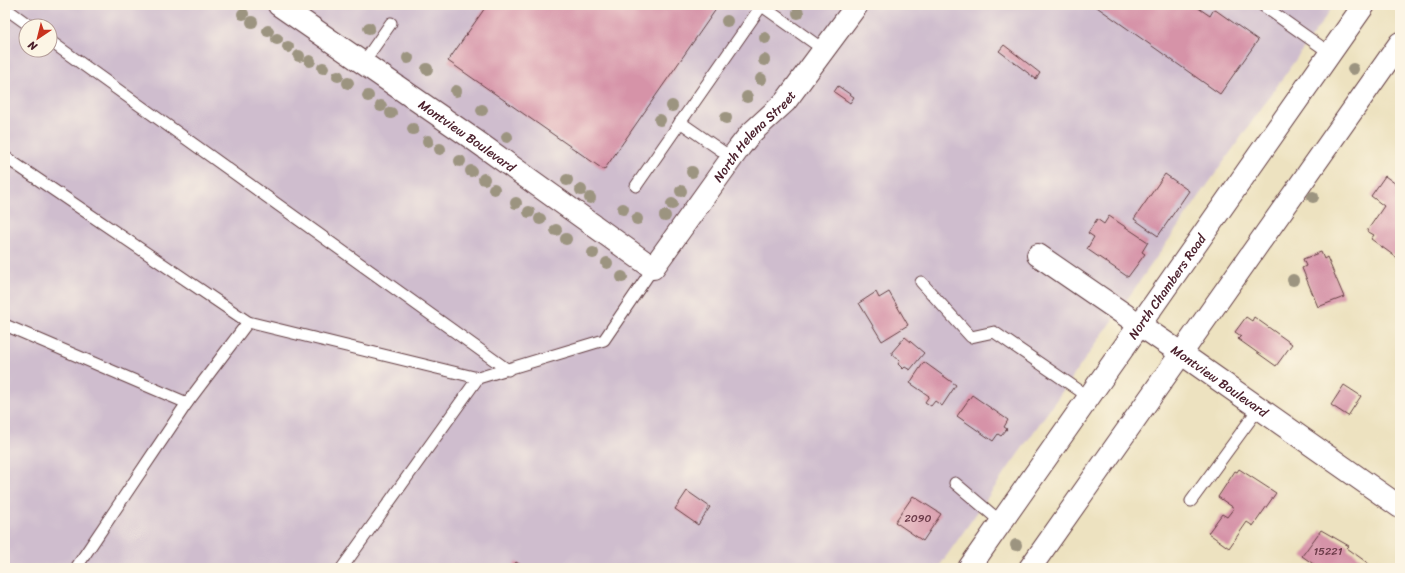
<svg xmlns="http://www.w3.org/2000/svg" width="1405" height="573" viewBox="0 0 1405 573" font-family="Sriracha,sans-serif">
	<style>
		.industrial { fill: #cfbdce; fill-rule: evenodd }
		.building { fill: #d693a8 }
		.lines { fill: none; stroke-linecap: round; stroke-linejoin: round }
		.lane-casing { stroke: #623c41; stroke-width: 13 }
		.street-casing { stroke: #623c41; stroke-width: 24 }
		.secondary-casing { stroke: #623c41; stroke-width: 24 }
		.lane { stroke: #fff; stroke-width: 11 }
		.street { stroke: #fff; stroke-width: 22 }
		.secondary { stroke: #fff; stroke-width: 22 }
		.tree { fill: #9c9480 }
		.labels { text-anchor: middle; stroke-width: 3; stroke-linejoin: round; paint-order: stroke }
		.number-label { font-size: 11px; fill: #6d3c4a }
		.street-label { font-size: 13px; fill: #4a1f2b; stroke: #fcf5e5 }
	</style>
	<rect width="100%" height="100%" fill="#fcf5e5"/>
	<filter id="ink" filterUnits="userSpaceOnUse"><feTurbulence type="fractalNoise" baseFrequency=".025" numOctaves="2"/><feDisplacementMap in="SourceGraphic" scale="8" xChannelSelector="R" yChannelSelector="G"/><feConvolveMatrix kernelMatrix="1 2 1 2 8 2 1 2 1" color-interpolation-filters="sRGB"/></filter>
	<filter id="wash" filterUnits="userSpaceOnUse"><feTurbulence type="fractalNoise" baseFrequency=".012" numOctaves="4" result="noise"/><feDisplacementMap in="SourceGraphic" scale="16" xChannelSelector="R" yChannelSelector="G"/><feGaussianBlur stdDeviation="0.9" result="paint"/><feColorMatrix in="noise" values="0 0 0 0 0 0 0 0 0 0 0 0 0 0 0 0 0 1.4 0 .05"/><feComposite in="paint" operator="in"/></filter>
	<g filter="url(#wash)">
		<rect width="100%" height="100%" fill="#ede2c0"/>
		<path class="industrial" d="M5,5H1334L938,568H5ZM26,26H50V50H26Z"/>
		<g id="blocks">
			<g class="building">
				<polygon points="487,5 719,5 604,170 448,61"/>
				<polygon points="1094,5 1194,5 1210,16 1214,9 1258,40 1220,94"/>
				<polygon points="1004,45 1040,73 1036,79 999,51"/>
				<polygon points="838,86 854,97 850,103 834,92"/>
				<polygon points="1165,174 1189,191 1158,236 1134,219"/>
				<polygon points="1385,176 1400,187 1400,260 1371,239 1374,235 1367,231 1384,206 1371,196"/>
				<polygon points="1109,216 1148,242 1142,252 1145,254 1128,277 1087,249 1094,237 1088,233 1097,219 1104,224"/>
				<polygon points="1321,252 1324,259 1327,257 1344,297 1318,307 1302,268 1306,266 1303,259"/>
				<polygon points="876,292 879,298 889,292 908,325 882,341 859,303"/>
				<polygon points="1246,317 1252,321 1254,317 1292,344 1276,366 1238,339 1241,336 1235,332"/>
				<polygon points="905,337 924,353 910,370 905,367 903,369 898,364 900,361 892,354 892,352"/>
				<polygon points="924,362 956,385 942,406 935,401 931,406 925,402 929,396 910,383"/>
				<polygon points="1344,385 1361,396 1348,416 1331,405"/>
				<polygon points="972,395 1008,420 1004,427 1007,429 1001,436 998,434 993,441 957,416"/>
				<polygon points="1239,469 1276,493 1253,526 1247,522 1229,548 1208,533 1222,514 1227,517 1234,508 1218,497 1235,471 1237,472"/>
				<polygon points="687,491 710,507 698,525 675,509"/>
				<polygon points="913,496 941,514 923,541 895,522"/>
				<polygon points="1321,530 1349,546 1347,548 1369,564 1366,568 1319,568 1302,556"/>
				<polygon points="516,562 525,568 512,568"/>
			</g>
		</g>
	</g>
	<g filter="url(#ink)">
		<use href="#blocks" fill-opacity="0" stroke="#623c41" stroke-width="1"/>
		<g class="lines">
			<g class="lane-casing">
				<g id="lane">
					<polyline points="1262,5 1330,53"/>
					<polyline points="762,6 824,50"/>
					<polyline points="5,8 30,26"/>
					<polyline points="50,41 508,370"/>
					<polyline points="363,63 391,23"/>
					<polyline points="680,122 732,158"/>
					<polyline points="5,157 248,322"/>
					<polyline points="636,186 762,5"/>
					<polyline points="921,282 971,337 994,332 1089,397"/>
					<polyline points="5,325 187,403"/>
					<polyline points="955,483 1001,522"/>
					<polyline points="1191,501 1259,408"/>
					<polyline points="76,568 187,403 248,322 478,378"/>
					<polyline points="342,568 478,378 604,340 653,268"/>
				</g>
			</g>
			<g class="street-casing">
				<g id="street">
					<path id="s1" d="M279,5L476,141L653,268L739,148L750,134L785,102L857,5"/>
					<path id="s2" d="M1038,255L1182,354L1400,507"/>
				</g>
			</g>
			<g class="secondary-casing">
				<g id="secondary">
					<path id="s3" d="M969,568L1364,5"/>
					<polyline points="1030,568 1400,43"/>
				</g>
			</g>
			<use href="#lane" class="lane"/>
			<use href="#street" class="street"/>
			<use href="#secondary" class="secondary"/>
		</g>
		<g class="tree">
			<circle cx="798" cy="13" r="6"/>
			<circle cx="243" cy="14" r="6"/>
			<circle cx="727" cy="21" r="6"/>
			<circle cx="252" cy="22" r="6"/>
			<circle cx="369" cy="28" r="6"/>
			<circle cx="268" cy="31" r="6"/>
			<circle cx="765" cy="38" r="6"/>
			<circle cx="277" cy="39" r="6"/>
			<circle cx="288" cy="47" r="6"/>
			<circle cx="299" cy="56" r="6"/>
			<circle cx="408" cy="58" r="6"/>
			<circle cx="764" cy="60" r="6"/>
			<circle cx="310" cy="61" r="6"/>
			<circle cx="323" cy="68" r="6"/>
			<circle cx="427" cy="69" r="6"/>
			<circle cx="1353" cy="69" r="6"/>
			<circle cx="338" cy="76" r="6"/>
			<circle cx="761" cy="79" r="6"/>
			<circle cx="348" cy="83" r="6"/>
			<circle cx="456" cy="91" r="6"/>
			<circle cx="368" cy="96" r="6"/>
			<circle cx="747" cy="97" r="6"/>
			<circle cx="381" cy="106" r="6"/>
			<circle cx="672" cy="106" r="6"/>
			<circle cx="482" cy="110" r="6"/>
			<circle cx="391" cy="113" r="6"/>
			<circle cx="726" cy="118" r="6"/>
			<circle cx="660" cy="120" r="6"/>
			<circle cx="413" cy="129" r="6"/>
			<circle cx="507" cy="137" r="6"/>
			<circle cx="428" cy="141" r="6"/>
			<circle cx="440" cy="149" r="6"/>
			<circle cx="460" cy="161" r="6"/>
			<circle cx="471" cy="171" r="6"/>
			<circle cx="692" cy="172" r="6"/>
			<circle cx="484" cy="179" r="6"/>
			<circle cx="567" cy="180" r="6"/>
			<circle cx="494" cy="189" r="6"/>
			<circle cx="581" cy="190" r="6"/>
			<circle cx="681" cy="191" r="6"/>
			<circle cx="1313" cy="197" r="6"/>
			<circle cx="590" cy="198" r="6"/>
			<circle cx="516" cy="203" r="6"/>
			<circle cx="672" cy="204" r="6"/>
			<circle cx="623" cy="209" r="6"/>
			<circle cx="529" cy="212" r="6"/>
			<circle cx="665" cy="216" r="6"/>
			<circle cx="540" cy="219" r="6"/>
			<circle cx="637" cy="219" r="6"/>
			<circle cx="556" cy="230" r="6"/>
			<circle cx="566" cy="239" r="6"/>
			<circle cx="593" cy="253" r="6"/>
			<circle cx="607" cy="263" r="6"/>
			<circle cx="622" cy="277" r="6"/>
			<circle cx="1293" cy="280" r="6"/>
			<circle cx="1016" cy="545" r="6"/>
		</g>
	</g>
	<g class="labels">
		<g class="number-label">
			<text x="918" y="522">2090</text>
			<text x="1328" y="555">15221</text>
		</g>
		<g class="street-label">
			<text dy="5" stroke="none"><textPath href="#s1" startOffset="229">Montview Boulevard</textPath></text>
			<text dy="5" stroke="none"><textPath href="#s1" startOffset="624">North Helena Street</textPath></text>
			<text dy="5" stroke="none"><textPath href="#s3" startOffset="344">North Chambers Road</textPath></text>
			<text dy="5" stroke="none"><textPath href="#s2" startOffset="221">Montview Boulevard</textPath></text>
		</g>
	</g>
	<rect width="1405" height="573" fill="none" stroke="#fcf5e5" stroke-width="20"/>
	<g transform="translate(38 38) rotate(215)"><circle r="19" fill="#fcf5e5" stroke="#b59f9b"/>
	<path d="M0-3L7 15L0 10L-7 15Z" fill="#c8321e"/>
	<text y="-6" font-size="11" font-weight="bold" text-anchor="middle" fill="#4a1f2b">N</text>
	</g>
</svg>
